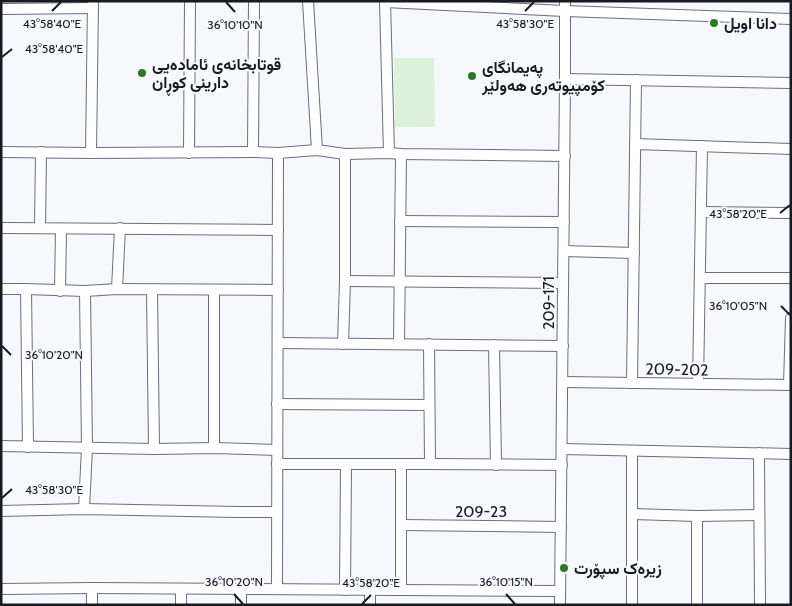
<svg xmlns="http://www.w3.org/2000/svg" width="792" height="606" viewBox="0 0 792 606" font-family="Cabin,Vazirmatn,sans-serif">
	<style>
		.green { fill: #dcf1d9 }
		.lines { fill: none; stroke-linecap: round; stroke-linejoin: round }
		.minor-casing { stroke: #6c6d7e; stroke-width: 12 }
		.minor { stroke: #fff; stroke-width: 10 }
		.ticks { fill: none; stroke: #191a20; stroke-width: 2 }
		.poi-dot { fill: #2b7a22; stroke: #f7f8fc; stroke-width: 2 }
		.labels { text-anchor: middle; stroke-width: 4; stroke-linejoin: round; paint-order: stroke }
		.poi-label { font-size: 16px; font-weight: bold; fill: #191a20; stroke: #f7f8fc; text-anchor: start }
		.street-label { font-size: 16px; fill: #191a20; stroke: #f7f8fc }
		.ticks-label { font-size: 12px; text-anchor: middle; fill: #191a20; stroke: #f7f8fc; stroke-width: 4; stroke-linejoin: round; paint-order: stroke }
	</style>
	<rect width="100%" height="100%" fill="#f7f8fc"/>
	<polygon class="green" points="394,58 434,58 435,127 395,127"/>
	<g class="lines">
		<g class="minor-casing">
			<g id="minor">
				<polyline points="308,1 317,150"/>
				<polyline points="385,1 389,153"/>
				<polyline points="385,2 565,11 791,19"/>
				<polyline points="1,9 93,8"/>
				<polyline points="565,79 791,83"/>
				<polyline points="635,144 791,149"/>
				<polyline points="1,152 91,153 253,152 278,153 317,150 345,154 389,153 401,154 565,156"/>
				<polyline points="253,152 254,1"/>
				<polyline points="91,153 93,1"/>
				<polyline points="189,153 190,1"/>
				<polyline points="701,212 791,213"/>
				<polyline points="400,221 564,222"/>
				<path d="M1,228C93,229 185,229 278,230"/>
				<polyline points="40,228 41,152"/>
				<polyline points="564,251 634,253"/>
				<polyline points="700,278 791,278"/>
				<polyline points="345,281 563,283"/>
				<polyline points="1,289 26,289 85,291 117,289 278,290"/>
				<polyline points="26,289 28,447"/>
				<polyline points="117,289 120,228"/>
				<polyline points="152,290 154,449"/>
				<polyline points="214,290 214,448"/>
				<polyline points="60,291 61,229"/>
				<polyline points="278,343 563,346"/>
				<polyline points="343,344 345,281 345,154"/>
				<polyline points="399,344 401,154"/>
				<polyline points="429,344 430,464"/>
				<polyline points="494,345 496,465"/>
				<polyline points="563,382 791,385"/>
				<polyline points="632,383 636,80"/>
				<polyline points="698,384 702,146"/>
				<polyline points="789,385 791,318"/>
				<polyline points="277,404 429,405"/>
				<polyline points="1,446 154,449 214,448 277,450"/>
				<polyline points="562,449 791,454"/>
				<polyline points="632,451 632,605"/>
				<polyline points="759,453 760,605"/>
				<polyline points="277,464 430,464 562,465"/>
				<polyline points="401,465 401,590"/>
				<polyline points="84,509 87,448 85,291"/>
				<polyline points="1,511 84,509 237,512 277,512"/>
				<polyline points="633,514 697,516 759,515"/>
				<polyline points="401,525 561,527"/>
				<polyline points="1,589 92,588 560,591"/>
				<polyline points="241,589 241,605"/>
				<polyline points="277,589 278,153"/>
				<polyline points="345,590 346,465"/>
				<polyline points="370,590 370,605"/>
				<polyline points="92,605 92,588"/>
				<polyline points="181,605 181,590"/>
				<polyline points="560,605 565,79 565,1"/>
				<polyline points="697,605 697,516"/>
			</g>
		</g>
		<use href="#minor" class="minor"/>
	</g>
	<path class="ticks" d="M226,2L235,12M52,11L61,2M525,11L534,2M2,57L12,49M780,213L790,205M781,306L790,315M2,346L11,355M2,498L12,489M234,594L243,604M506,594L515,604M362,604L371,595"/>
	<g class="poi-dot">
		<circle cx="714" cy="23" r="5"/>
		<circle cx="142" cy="73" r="5"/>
		<circle cx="472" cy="76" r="5"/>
		<circle cx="564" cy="568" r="5"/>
	</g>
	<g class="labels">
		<g class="poi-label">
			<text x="724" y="29">دانا اويل</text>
			<text x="152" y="70">قوتابخانەی ئامادەیی<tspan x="152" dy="18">دارینی کوڕان</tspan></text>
			<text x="482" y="73">پەیمانگای<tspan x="482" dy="18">کۆمپیوتەری هەولێر</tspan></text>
			<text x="574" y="574">زیرەک سپۆرت</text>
		</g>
		<g class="street-label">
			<text transform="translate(548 303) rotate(-90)" y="6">209-171</text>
			<text transform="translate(677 369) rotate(1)" y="6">209-202</text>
			<text x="481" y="517">209-23</text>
		</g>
	</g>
	<g class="ticks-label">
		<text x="52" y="28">43°58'40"E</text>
		<text x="525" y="28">43°58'30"E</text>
		<text x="235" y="29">36°10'10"N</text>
		<text x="54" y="53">43°58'40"E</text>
		<text x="738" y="218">43°58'20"E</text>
		<text x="738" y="310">36°10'05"N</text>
		<text x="54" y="359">36°10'20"N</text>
		<text x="54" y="494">43°58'30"E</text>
		<text x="234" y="586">36°10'20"N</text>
		<text x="506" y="586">36°10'15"N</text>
		<text x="371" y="587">43°58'20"E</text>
	</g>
	<rect width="792" height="606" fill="none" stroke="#191a20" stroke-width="5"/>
</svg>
